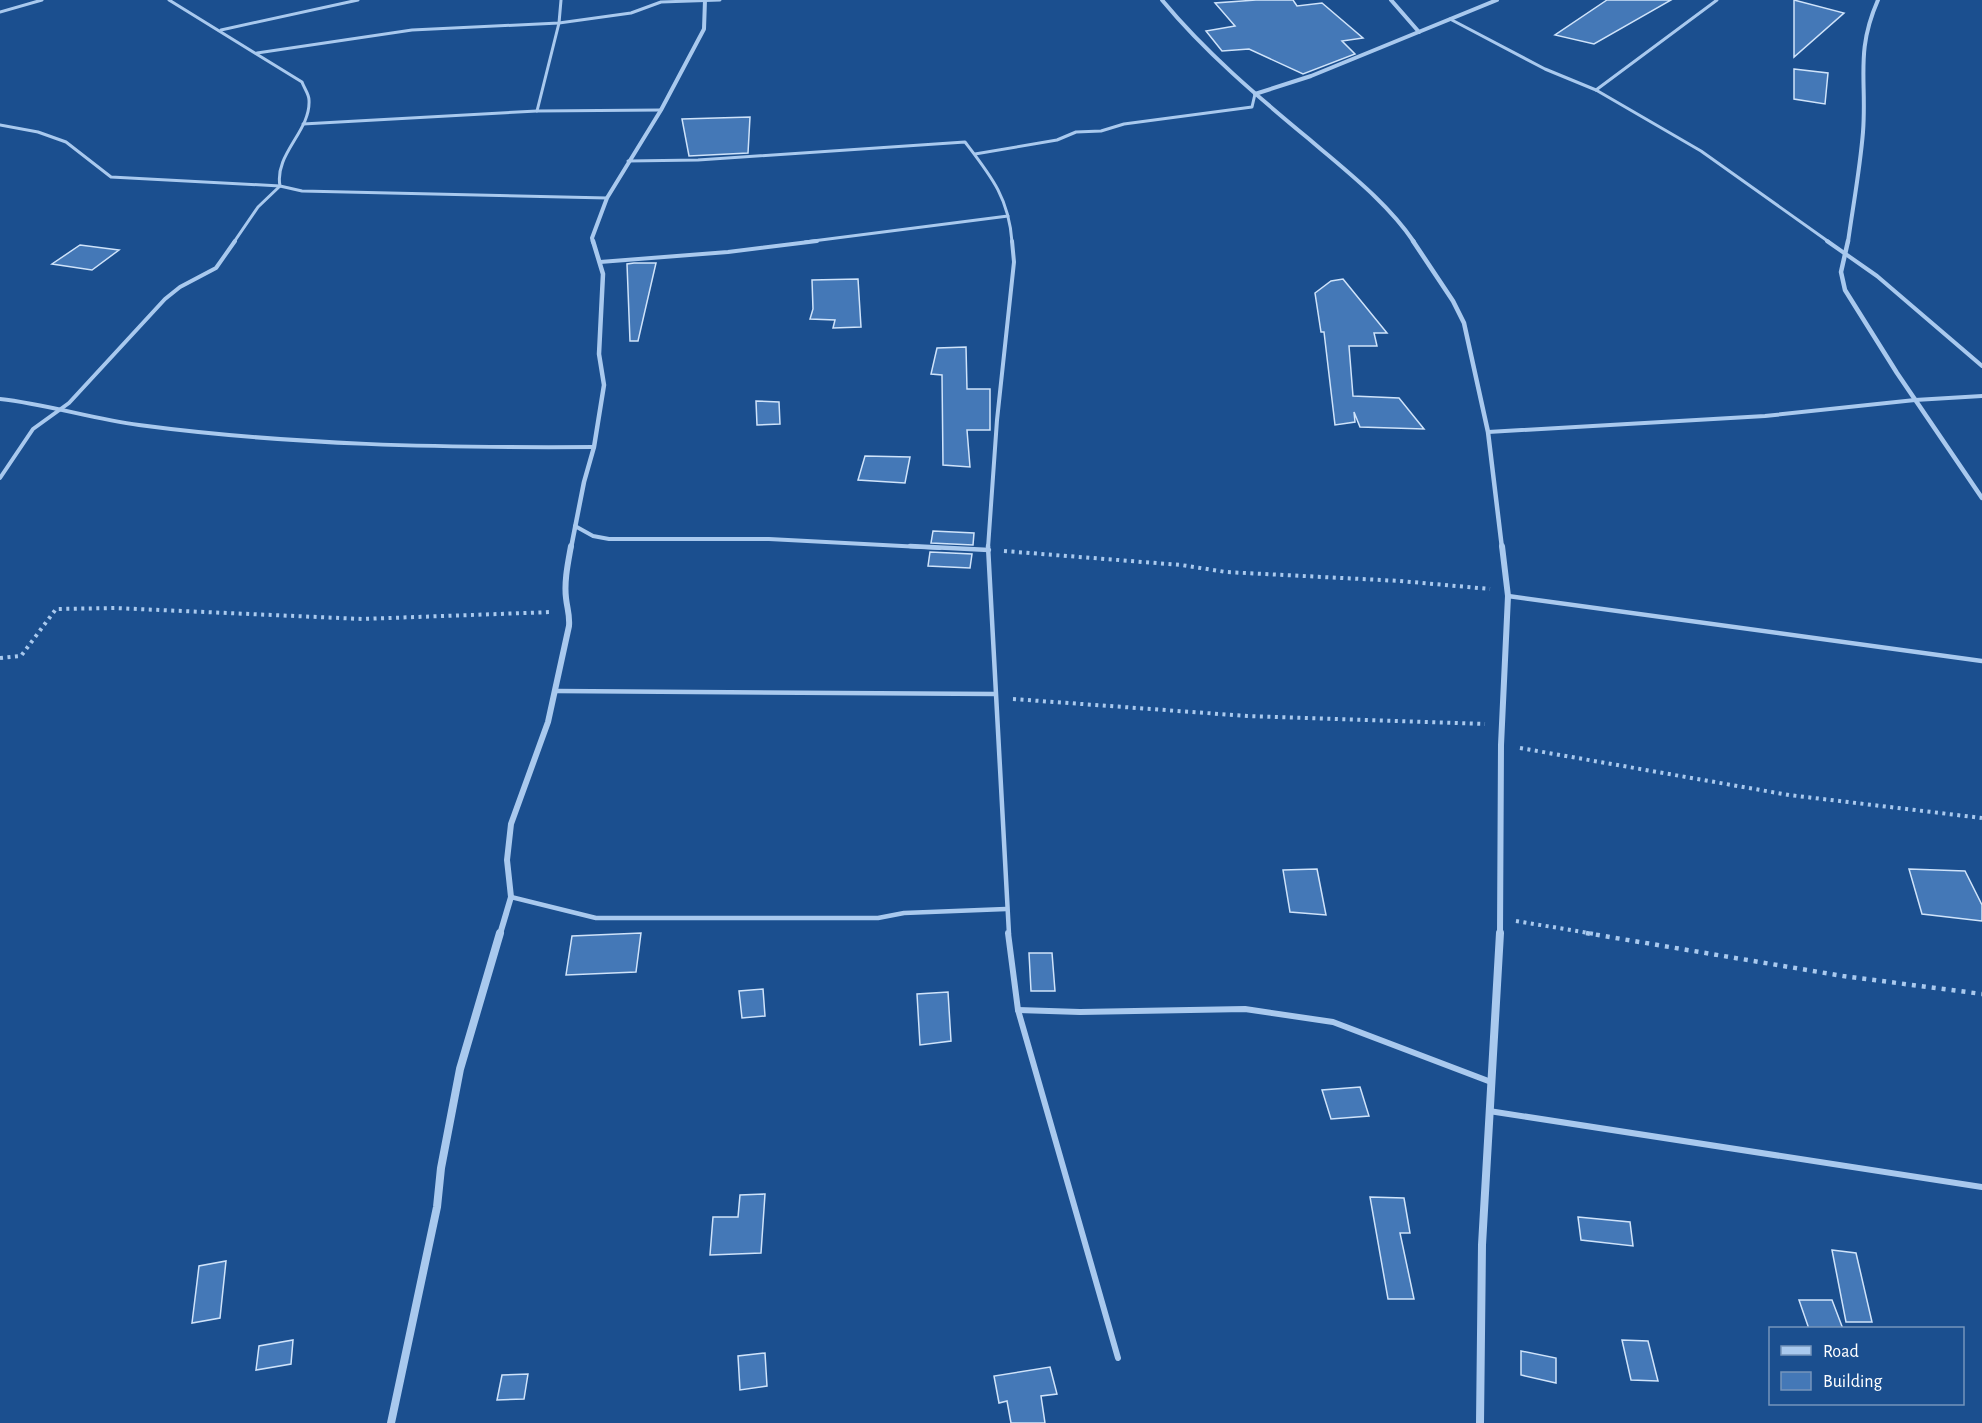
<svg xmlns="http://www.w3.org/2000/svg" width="1982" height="1423" viewBox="0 0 1982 1423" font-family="'Alegreya Sans',sans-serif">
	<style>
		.building { fill: #4478b7; stroke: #cfe3fa; stroke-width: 1.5 }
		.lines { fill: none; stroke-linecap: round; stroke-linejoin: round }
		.path-far1 { stroke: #a9c9ee; stroke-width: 4; stroke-dasharray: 3 4.5; stroke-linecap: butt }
		.path { stroke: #a9c9ee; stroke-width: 4.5; stroke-dasharray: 4 6; stroke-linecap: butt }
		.service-far3 { stroke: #a9c9ee; stroke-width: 3 }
		.service-far2 { stroke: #a9c9ee; stroke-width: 4 }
		.service-far1 { stroke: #a9c9ee; stroke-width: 4.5 }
		.service { stroke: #a9c9ee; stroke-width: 6 }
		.minor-far3 { stroke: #a9c9ee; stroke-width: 4 }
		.minor-far2 { stroke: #a9c9ee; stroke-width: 4.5 }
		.minor-far1 { stroke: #a9c9ee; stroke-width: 6 }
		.minor { stroke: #a9c9ee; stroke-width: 8 }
	</style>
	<rect width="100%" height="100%" fill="#1b4f8f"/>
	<g class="building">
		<polygon points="1256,0 1293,0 1297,6 1322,3 1363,38 1342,41 1355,54 1303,74 1249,49 1222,51 1206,31 1235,26 1215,3"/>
		<polygon points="1607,0 1671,0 1594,44 1555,35"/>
		<polygon points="1794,0 1844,13 1794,57"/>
		<polygon points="1794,69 1828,73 1825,104 1794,99"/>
		<polygon points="750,117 748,153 689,156 682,119"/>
		<polygon points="80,245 119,250 92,270 52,264"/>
		<polygon points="634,263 656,263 638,341 630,341 627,264"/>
		<polygon points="858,279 861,327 833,328 835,320 810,319 813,309 812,280"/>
		<polygon points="1343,279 1387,333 1374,333 1377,346 1349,346 1353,396 1399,398 1424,429 1360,427 1354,412 1355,422 1335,425 1324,332 1321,332 1315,293 1331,281"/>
		<polygon points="966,347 967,389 990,389 990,430 967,430 970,467 943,465 942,375 931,374 937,348"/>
		<polygon points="756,401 779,402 780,424 757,425"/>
		<polygon points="865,456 910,457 905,483 858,480"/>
		<polygon points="933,531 974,533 973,545 931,543"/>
		<polygon points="930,552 972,554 970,568 928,566"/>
		<polygon points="1317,869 1326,915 1290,912 1283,870"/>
		<polygon points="1909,869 1965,871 1982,905 1982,921 1922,914"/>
		<polygon points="641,933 636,972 566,975 572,936"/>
		<polygon points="1029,953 1052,953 1055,991 1031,991"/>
		<polygon points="763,989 765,1016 742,1018 739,991"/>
		<polygon points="948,992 951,1041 920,1045 917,994"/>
		<polygon points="1360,1087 1369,1116 1331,1119 1322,1090"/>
		<polygon points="765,1194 761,1253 710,1255 713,1217 738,1217 740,1195"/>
		<polygon points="1370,1197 1404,1198 1410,1233 1400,1233 1414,1299 1388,1299"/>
		<polygon points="1578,1217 1630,1222 1633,1246 1581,1240"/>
		<polygon points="1832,1250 1856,1253 1872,1322 1846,1322"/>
		<polygon points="226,1261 220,1318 192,1323 199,1266"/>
		<polygon points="1799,1300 1832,1300 1843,1329 1809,1329"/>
		<polygon points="293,1340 291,1364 256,1370 259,1346"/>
		<polygon points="1622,1340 1648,1341 1658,1381 1631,1380"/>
		<polygon points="1521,1351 1556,1358 1556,1383 1521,1375"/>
		<polygon points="765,1353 767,1386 740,1390 738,1356"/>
		<polygon points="1050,1367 1057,1394 1041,1396 1045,1423 1011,1423 1007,1401 999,1403 994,1376"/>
		<polygon points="528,1374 524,1399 497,1400 502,1375"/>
	</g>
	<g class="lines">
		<g class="path-far1">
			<polyline points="1004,551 1181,565 1226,572 1400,581 1490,589"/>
			<polyline points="0,658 21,656 56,609 115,608 362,619 552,612"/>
			<polyline points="1013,699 1247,716 1485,724"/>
			<polyline points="1520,748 1789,795 1982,818"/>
			<polyline points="1516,921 1595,934"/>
		</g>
		<polyline class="path" points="1586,933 1843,976 1982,994"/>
		<g class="service-far3">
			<path d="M169,0L302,82C304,88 309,94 309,100C311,131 274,154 280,186L302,191L607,198"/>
			<polyline points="0,12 42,0"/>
			<polyline points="1450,19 1545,69 1596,90 1701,151 1829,242"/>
			<polyline points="221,30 358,0"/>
			<polyline points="257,53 412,30 559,23 631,13 661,2 720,0"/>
			<polyline points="1596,90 1717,0"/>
			<polyline points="537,111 559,23 561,0"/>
			<polyline points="303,124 537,111 661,110"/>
			<polyline points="0,125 38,132 66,142 111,177 280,186"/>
			<polyline points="975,154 1057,140 1076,132 1101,131 1124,124 1252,107 1255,94"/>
			<path d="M628,161L698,160L965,142C991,176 1009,198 1012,242"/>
			<polyline points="234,242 258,207 280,186"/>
			<polyline points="805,242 1008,216"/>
		</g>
		<g class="service-far2">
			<polyline points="1827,241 1877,276 1982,366"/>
			<polyline points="600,262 728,252 817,241"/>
			<path d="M0,399C47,404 92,419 139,425C290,445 442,448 594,447"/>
			<polyline points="1488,432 1765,416 1915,400 1982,396"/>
			<polyline points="0,478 33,429 69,403 165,299 180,287 216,268 235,241"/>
			<polyline points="575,526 593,536 609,539 769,539 940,548"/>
			<polyline points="988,548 997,420 1014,262 1012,241"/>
		</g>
		<g class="service-far1">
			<polyline points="910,546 989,550"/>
			<polyline points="988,546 1009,934"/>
			<polyline points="1508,596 1982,661"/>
			<polyline points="557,691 995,694"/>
			<polyline points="511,897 596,918 878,918 904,913 1006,909"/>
		</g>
		<g class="service">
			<polyline points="1008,933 1018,1010 1118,1358"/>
			<polyline points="1018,1010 1080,1012 1245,1009 1333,1022 1491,1082"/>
			<polyline points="1489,1111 1982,1187"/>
		</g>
		<g class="minor-far3">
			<path d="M1162,0C1205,52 1257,96 1309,139C1346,171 1386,201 1414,242"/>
			<polyline points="1391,0 1419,32"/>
			<polyline points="1255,94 1311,76 1497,0"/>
			<polyline points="593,242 592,238 607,198 661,110 704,29 705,0"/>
			<path d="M1848,242C1853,206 1860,169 1863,132C1867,80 1855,52 1878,0"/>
		</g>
		<g class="minor-far2">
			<polyline points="1413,241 1453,301 1464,323 1488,432 1502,548"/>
			<polyline points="1848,241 1841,272 1845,290 1897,373 1982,498"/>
			<polyline points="571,548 584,482 594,447 604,385 599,354 603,274 593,241"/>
		</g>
		<g class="minor-far1">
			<path d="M500,934L511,897L507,860L511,824L548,722L569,626C570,615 567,608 566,598C564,581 568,563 571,546"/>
			<polyline points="1500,934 1501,745 1508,596 1502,546"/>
		</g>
		<g class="minor">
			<polyline points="391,1423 437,1207 441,1168 460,1069 500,933"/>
			<polyline points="1480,1423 1482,1245 1500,933"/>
		</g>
	</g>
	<rect x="1769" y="1327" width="195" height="78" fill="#1b4f8f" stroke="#7695bc" stroke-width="1.5"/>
	<rect x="1781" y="1346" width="30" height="9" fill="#a9c9ee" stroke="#7695bc" stroke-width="1.5"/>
	<text x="1823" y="1357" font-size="18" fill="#ffffff">Road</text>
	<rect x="1781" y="1372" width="30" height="18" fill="#4478b7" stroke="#7695bc" stroke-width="1.5"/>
	<text x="1823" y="1387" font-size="18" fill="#ffffff">Building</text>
</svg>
